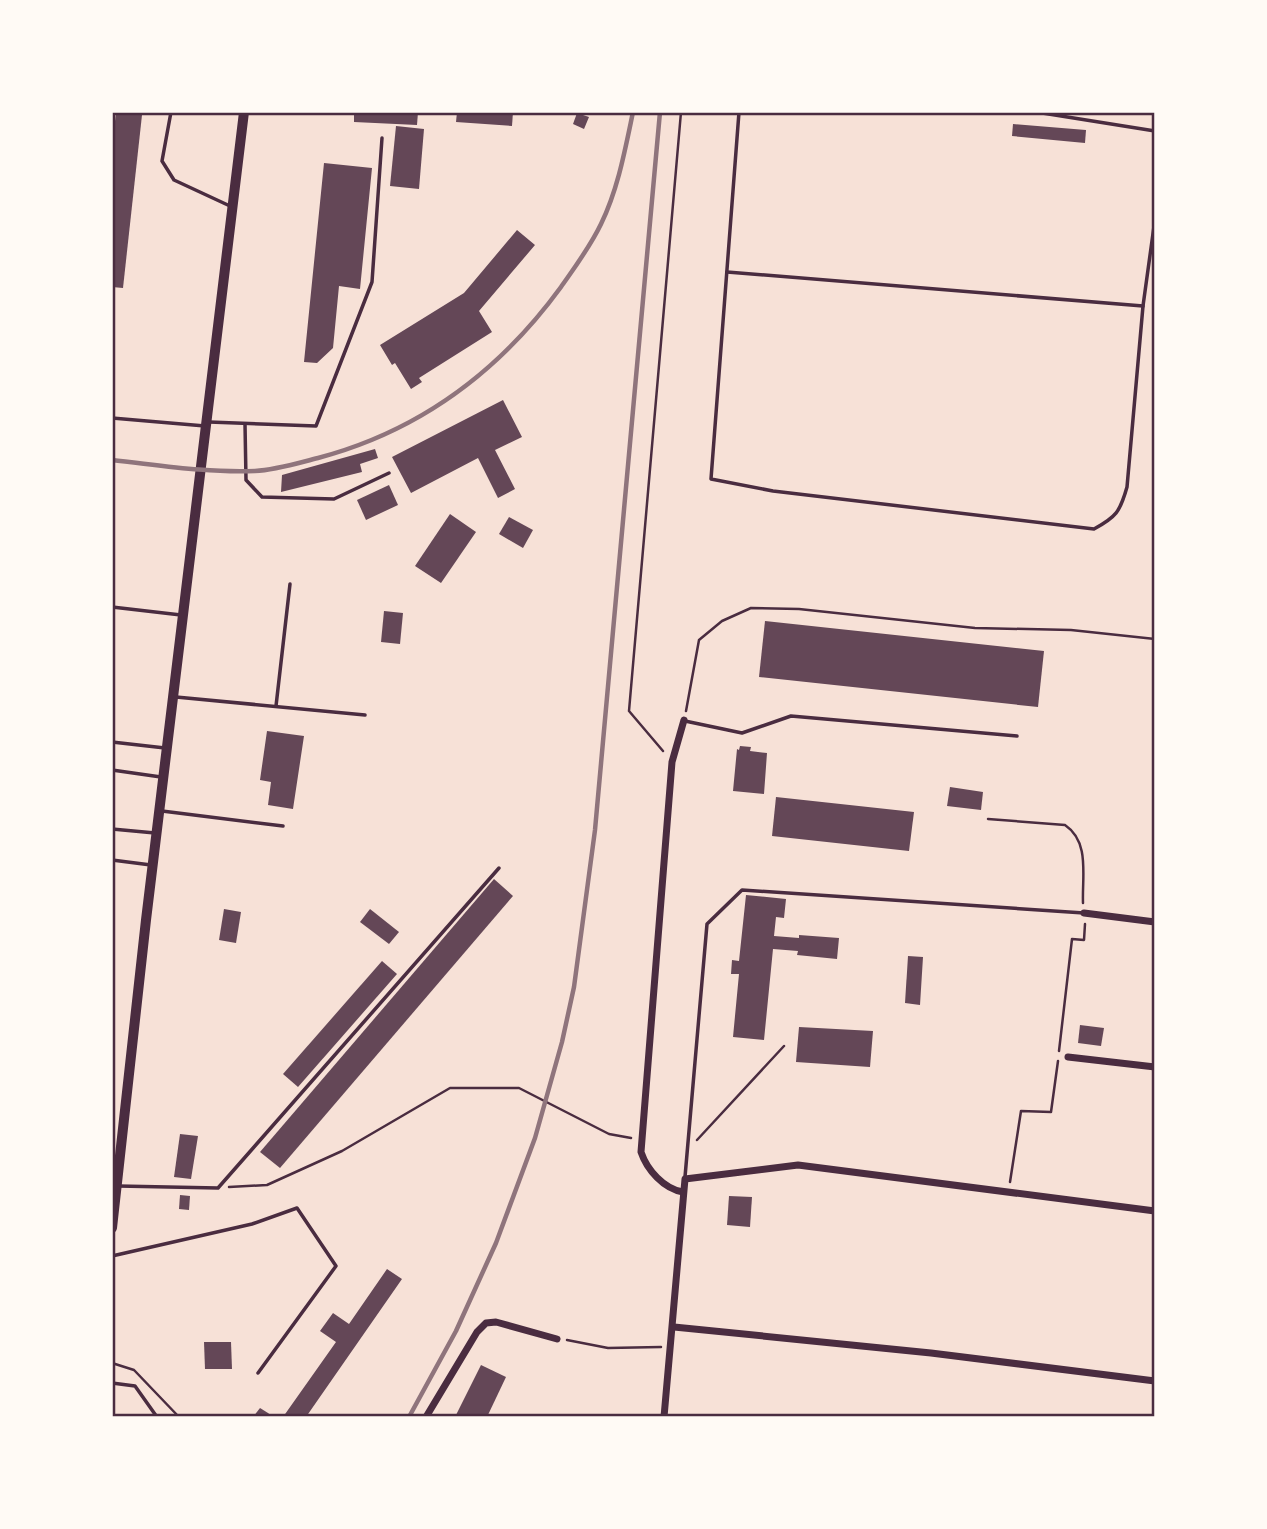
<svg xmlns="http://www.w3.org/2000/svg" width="1267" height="1529" font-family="Helvetica,sans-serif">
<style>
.building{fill:#644757}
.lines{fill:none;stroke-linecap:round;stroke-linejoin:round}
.path{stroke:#4a2c40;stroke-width:2.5}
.service{stroke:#4a2c40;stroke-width:3.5}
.minor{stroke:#4a2c40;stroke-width:7}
.primary{stroke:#4a2c40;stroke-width:10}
.rail{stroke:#8f747c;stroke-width:4.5}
.neatline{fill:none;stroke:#4a2c40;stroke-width:2.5}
</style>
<rect width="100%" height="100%" fill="#f7e1d7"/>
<g class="building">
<path d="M116,112L142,115L123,288L112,287V148Z"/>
<path d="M354,112H418L417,125L354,122Z"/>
<path d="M457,112H513L512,126L456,122Z"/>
<path d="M577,113L589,117L584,129L573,124Z"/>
<path d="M1013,124L1086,130L1085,143L1012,136Z"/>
<path d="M396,126L424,129L419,189L390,186Z"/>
<path d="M324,163L372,168L360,289L339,286L333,348L317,363L304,362Z"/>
<path d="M517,230L535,245L479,311L492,332L419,378L422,382L411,389L395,363L392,365L380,345L464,293Z"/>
<path d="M503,400L522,437L495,450L515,489L498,498L478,458L411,493L392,457Z"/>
<path d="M375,449L378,458L360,464L362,472L281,492L282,475Z"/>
<path d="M389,485L398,505L366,520L357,500Z"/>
<path d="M450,514L476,532L441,583L415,566Z"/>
<path d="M509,517L533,530L523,548L499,534Z"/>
<path d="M384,611L403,613L400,644L381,642Z"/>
<path d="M765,621L1044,651L1038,707L759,677Z"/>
<path d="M267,731L304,736L293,809L268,805L271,782L260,780Z"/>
<path d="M740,746L751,747L750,751L767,753L764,794L733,791L737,749L739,750Z"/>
<path d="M950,787L983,792L981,810L947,806Z"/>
<path d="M776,797L914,812L909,851L772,836Z"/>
<path d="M494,879L513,896L280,1168L260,1152Z"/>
<path d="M746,895L786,899L784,918L776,917L774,936L799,938V935L839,938L837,959L797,955L798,951L773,949L764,1040L733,1037L739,974H731L732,960L739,961Z"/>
<path d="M224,909L241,912L236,943L219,940Z"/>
<path d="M370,909L399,932L389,944L360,922Z"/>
<path d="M908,956L923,957L920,1005L905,1003Z"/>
<path d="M382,961L397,974L298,1087L283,1074Z"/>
<path d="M1080,1025L1104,1028L1101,1046L1078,1043Z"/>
<path d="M799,1027L873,1031L870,1067L796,1062Z"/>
<path d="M180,1134L198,1136L191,1179L174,1177Z"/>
<path d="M180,1195L190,1196L189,1210L179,1209Z"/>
<path d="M729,1196L752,1197L750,1227L727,1225Z"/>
<path d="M387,1269L402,1279L306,1417H283L336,1342L320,1331L333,1313L349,1324Z"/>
<path d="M204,1342H231L232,1369H205Z"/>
<path d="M481,1365L506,1377L487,1417H455Z"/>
<path d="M260,1408L268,1413L273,1417H253Z"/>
</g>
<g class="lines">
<g class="path">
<path d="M686,711L699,640L722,621L751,608L799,609L975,628L1071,630L1155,639"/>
<path d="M663,751L629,711L681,112"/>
<path d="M988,819L1065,825C1090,842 1082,875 1083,903"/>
<path d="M1059,1051L1072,939L1084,940L1085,924"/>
<path d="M697,1140L784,1046"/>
<path d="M1010,1182L1021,1111L1051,1112L1058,1061"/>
<path d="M229,1187L267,1185L342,1151L450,1088H519L609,1134L631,1138"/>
<path d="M567,1340L608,1348L661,1347"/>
<path d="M112,1363L134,1370L179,1417"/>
</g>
<g class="service">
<path d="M171,112L162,161L174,180L230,206"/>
<path d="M739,112L711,479L773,491L1094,529C1116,517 1120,512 1127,487L1143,306L1155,219"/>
<path d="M1036,112L1155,131"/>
<path d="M727,272L1143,306"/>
<path d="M112,418L205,426"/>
<path d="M209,422L316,426L372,282L382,138"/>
<path d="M245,424L246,480L262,497L334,499L389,473"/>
<path d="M112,607L181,615"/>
<path d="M176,697L365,715"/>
<path d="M276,706L290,584"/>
<path d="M685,721L742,733L791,716L1017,736"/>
<path d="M112,742L165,748"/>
<path d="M112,770L161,777"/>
<path d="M162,811L283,826"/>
<path d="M112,829L155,833"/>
<path d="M112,860L151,865"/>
<path d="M685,1177L707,924L742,890L1084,913"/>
<path d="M118,1186L218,1188L499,868"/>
<path d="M112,1256L252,1224L297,1208L336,1266L258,1373"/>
<path d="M112,1383L135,1386L157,1417"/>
</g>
<g class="minor">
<path d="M1084,913L1155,922"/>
<path d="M1068,1057L1155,1067"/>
<path d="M683,1192C664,1189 647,1170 641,1152L672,762L684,720"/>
<path d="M674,1327L931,1353L1155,1381"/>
<path d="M426,1417L477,1332L486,1323L496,1322L557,1339"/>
<path d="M664,1417L685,1179L798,1165L1155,1211"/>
</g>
<path class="primary" d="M112,1228L146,920L244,112"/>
<g class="rail">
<path d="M112,460C159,465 207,473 255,471C276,470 298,463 318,458C420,431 499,372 561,287C575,267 590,247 601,224C618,189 625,150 633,112"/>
<path d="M409,1417L456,1331L496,1243L535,1138L562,1042L574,987L595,830L660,112"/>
</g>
</g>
<rect width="1267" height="1529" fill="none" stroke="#fffaf5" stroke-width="228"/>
<rect x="114" y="114" width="1039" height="1301" class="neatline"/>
</svg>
